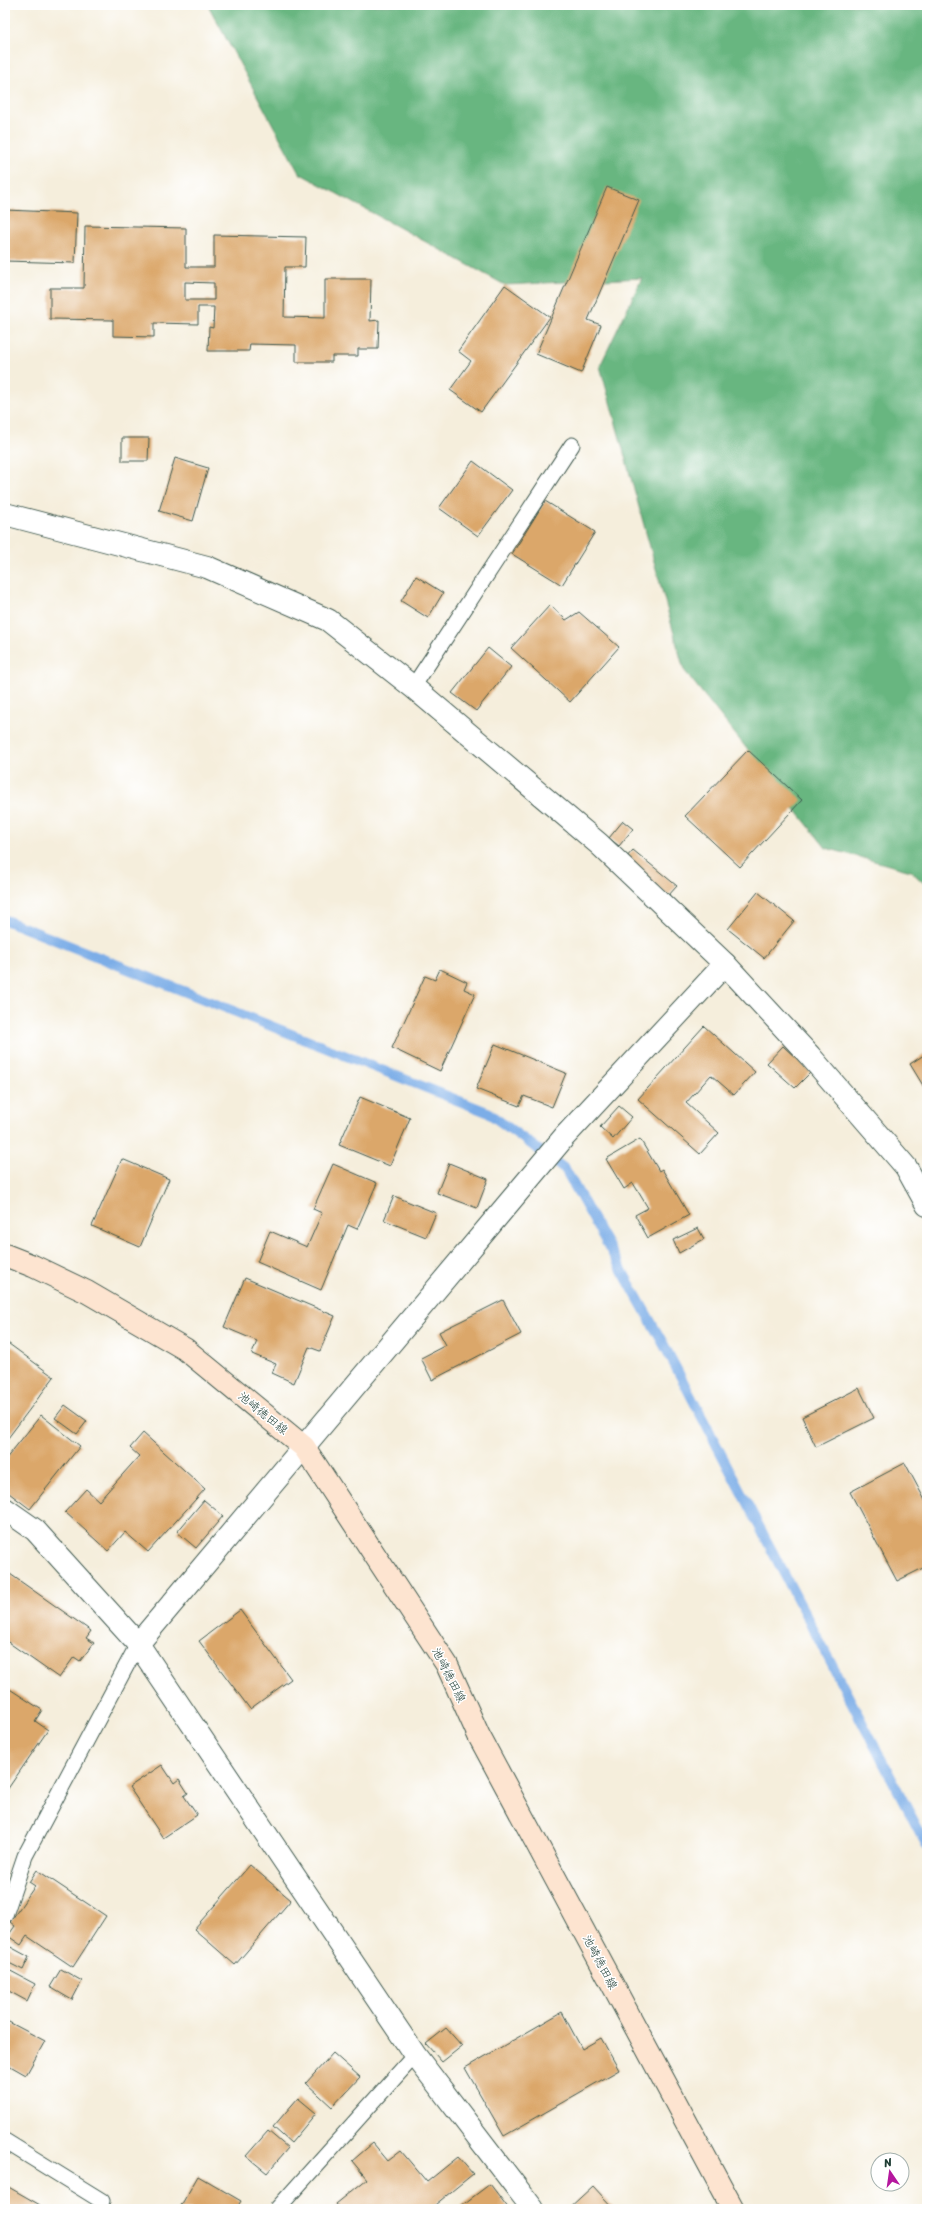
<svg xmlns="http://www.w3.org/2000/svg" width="932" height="2214" font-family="Sriracha,'Klee One',sans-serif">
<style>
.forest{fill:#68b680;stroke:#447a5a}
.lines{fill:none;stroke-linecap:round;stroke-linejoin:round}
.stream{stroke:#7bade7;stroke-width:10}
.building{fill:#dba76b;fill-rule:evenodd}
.lane-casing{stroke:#3f584d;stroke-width:17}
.street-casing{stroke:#3f584d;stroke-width:24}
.secondary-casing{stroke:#3f584d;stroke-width:24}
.lane{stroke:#fff;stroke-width:15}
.street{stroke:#fff;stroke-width:22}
.secondary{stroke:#fde4d0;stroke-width:22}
.labels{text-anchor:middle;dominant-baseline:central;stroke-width:3;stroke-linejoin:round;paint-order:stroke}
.street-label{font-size:12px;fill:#1f3d34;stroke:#fff}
</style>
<rect width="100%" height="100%" fill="#fff"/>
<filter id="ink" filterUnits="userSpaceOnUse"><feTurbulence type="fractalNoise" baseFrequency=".025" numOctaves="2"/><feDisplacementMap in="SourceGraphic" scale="8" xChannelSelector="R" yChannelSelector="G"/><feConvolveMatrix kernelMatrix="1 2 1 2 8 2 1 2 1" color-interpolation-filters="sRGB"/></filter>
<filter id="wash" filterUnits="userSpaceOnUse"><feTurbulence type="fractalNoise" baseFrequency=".012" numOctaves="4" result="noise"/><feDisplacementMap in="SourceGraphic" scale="16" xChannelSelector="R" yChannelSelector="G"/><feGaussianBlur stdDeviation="0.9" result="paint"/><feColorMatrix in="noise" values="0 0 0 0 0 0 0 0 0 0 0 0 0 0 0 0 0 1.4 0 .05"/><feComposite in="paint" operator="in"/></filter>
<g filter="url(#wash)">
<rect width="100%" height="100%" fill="#f5eedc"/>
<path class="forest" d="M208,5H927V886L911,871L826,848L684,670L600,366L642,278L505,285L299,173Z"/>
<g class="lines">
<path class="stream" d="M5,920L487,1112L565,1169L664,1345L927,1846"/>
</g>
<g id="blocks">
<g class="building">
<path d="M607,187L639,200L588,320L601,325L581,373L536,354Z"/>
<path d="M5,210L77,213L75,263L5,261Z"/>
<path d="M85,226L186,228V267H214V235L306,237L305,267H285L284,317L325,318V279H371L370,321L379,320L378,349H358V356H332V362H296V345L250,344L249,351H208L209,327L213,328L214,307H198V324L154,323V337L113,336V320L50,319V288H84ZM185,282L214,283V300H185Z"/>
<path d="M505,285L550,317L481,412L450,390L471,361L458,351Z"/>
<path d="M122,438H149L148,461H122Z"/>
<path d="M175,458L208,468L193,521L159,511Z"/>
<path d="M473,461L512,490L478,536L439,508Z"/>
<path d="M545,501L595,532L562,585L512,554Z"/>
<path d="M416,576L443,593L428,618L401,601Z"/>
<path d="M550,605L566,620L579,612L619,647L570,702L511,648Z"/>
<path d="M488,648L511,667L476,711L452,693Z"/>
<path d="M748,750L802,800L740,867L685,816Z"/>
<path d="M623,821L633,829L619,846L609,838Z"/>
<path d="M633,850L677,886L668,896L625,859Z"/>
<path d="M758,892L794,921L764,958L728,929Z"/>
<path d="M440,969L467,982L464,989L475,994L440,1071L392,1048L425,976L435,980Z"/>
<path d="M704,1026L755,1072L734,1095L711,1075L686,1103L719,1133L700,1154L638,1099Z"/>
<path d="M495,1044L566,1073L552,1107L524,1096L519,1106L476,1089Z"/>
<path d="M783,1046L811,1072L795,1088L767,1063Z"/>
<path d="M927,1053V1092L910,1064Z"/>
<path d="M360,1097L410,1118L390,1166L339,1145Z"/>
<path d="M619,1106L632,1117L613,1139L600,1127Z"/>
<path d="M640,1139L659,1171L662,1169L689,1215L648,1238L635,1215L648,1208L633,1183L624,1189L606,1159Z"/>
<path d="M122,1159L169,1179L140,1247L92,1226Z"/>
<path d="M449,1163L488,1179L477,1208L437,1193Z"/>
<path d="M333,1164L377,1183L357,1229L348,1225L321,1290L257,1262L270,1231L307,1247L322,1213L313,1209Z"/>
<path d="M394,1196L436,1213L426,1237L384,1220Z"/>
<path d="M698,1228L704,1239L679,1253L673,1240Z"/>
<path d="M245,1278L335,1316L320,1351L309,1347L294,1383L272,1373L276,1364L252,1354L257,1341L224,1327Z"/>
<path d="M503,1300L521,1334L432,1380L421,1358L446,1345L439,1332Z"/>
<path d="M5,1341L54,1377L5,1442Z"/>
<path d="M859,1388L874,1418L816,1447L802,1417Z"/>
<path d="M65,1405L87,1421L77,1434L55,1418Z"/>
<path d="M41,1415L80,1446L30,1509L5,1490V1460Z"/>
<path d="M143,1433L205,1489L148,1552L125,1532L108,1551L65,1512L86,1489L99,1501L139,1456L130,1448Z"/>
<path d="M905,1463L927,1504V1566L897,1581L850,1492Z"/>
<path d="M204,1500L223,1516L196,1548L177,1532Z"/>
<path d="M10,1574L91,1631L86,1638L94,1643L80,1661L74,1657L59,1678L5,1640V1581Z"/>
<path d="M240,1610L291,1679L250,1709L199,1641Z"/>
<path d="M5,1686L42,1710L35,1721L48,1730L5,1793Z"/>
<path d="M162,1765L174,1783L179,1779L188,1793L184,1796L197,1815L163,1838L129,1787Z"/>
<path d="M250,1865L291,1900L235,1965L194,1929Z"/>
<path d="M37,1870L106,1916L73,1967L27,1936L21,1945L8,1936L15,1926L10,1922L35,1886L29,1882Z"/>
<path d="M5,1944L29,1957L23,1970L5,1961Z"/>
<path d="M5,1968L35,1984L27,2001L5,1989Z"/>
<path d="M61,1969L82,1981L72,2000L50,1987Z"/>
<path d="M562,2012L582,2049L601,2038L619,2070L504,2136L465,2068Z"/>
<path d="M5,2020L45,2041L26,2075L5,2063Z"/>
<path d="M446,2028L462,2046L442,2062L426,2044Z"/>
<path d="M333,2053L360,2077L332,2107L306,2083Z"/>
<path d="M298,2098L316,2113L291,2143L273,2127Z"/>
<path d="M268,2131L288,2148L267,2173L246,2156Z"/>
<path d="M373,2143L388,2161L401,2151L427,2182L458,2157L473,2174L430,2209H416L415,2207L413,2209H340L336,2204L367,2179L352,2161Z"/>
<path d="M198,2176L241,2201L236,2209H179Z"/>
<path d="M490,2184L509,2209H457Z"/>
<path d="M5,2185L40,2205L37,2209H5Z"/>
<path d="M593,2186L614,2209H568Z"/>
</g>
</g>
</g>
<g filter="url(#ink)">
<use href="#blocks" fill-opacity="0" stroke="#3f584d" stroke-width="1"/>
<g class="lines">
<g class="lane-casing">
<g id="lane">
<path d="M413,687L572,445"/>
<path d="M5,1915L25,1856L138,1644"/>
<path d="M5,2141L102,2201"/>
<path d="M277,2209L415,2055"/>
</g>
</g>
<g class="street-casing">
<g id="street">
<path d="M5,514L207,567L328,620L413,687L599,844L725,964L810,1056L906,1167L927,1205"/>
<path d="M5,1509L35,1530L138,1644L415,2055L533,2209"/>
<path d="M138,1644L565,1136L725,964"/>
</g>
</g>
<g class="secondary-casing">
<path id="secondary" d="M5,1255L33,1266L87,1292L185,1349L304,1447L447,1665L479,1736L733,2209"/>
</g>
<use href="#lane" class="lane"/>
<use href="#street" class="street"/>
<use href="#secondary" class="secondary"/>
</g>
</g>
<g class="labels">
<g class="street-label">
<text transform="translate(263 1413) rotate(39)">池崎徳田線</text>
<text transform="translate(449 1675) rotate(63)">池崎徳田線</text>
<text transform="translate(600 1962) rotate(62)">池崎徳田線</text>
</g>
</g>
<rect width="932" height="2214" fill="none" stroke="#fff" stroke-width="20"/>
<g transform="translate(890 2172) rotate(347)"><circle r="19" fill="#ffffff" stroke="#a5b1ae"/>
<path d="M0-3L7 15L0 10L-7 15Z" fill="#b5179e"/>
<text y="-6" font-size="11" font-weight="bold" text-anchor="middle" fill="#1f3d34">N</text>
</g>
</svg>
